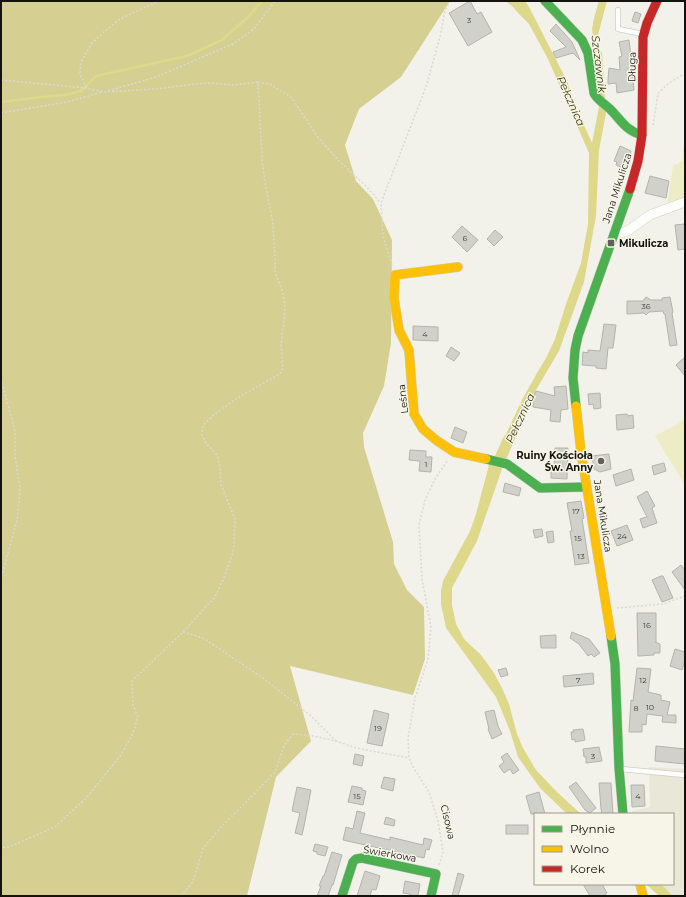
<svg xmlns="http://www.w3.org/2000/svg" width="686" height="897" font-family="Montserrat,sans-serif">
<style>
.built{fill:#e8e7d8}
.green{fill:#eeecc5}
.forest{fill:#d5d091}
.water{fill:#ded88b}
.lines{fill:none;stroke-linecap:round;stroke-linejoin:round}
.stream{stroke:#ded88b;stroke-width:2.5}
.building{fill:#d1d1cb;stroke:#b4b4ae}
.lane-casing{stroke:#cfcfc8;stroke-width:6}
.street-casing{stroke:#cfcfc8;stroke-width:10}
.fast-casing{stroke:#cfcfc8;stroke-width:10}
.slow-casing{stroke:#cfcfc8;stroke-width:10}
.jam-casing{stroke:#cfcfc8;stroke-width:10}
.path{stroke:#d9d9d7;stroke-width:1.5;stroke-dasharray:2 2;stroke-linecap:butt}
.lane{stroke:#fdfdfc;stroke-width:4.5}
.street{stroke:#fdfdfc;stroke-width:9}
.fast{stroke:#4caf50;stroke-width:9}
.slow{stroke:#ffc107;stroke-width:9}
.jam{stroke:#c62828;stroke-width:9}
.poi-dot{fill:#61605b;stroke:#f6f5e7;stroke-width:1.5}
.labels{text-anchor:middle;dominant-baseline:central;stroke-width:3;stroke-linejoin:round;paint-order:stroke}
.number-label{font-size:8px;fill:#42423d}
.street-label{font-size:10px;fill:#13120e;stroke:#f6f5e7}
.poi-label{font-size:10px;font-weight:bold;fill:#13120e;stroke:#f6f5e7;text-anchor:start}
.water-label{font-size:11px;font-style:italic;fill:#383404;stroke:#f6f5e7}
</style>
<rect width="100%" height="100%" fill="#f2f2ea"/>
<path class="built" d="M649,767L685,769V896H673L661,884H673V814H632V811L650,807Z"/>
<g class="green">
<path d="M685,132V199L667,205L673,166L682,161Z"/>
<path d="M685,420V485L655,436Z"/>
</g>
<path class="forest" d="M1,1H450L401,77L359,109L345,145L356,181L373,199L392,240L391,343L384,386L363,433L364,447L393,542L394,564L407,590L424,607L425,659L413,695L290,666L311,741L276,777L247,896H1Z"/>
<g class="water">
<path d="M505,1H525L529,7L567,81L574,103L592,143L599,107L600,95L599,77L592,29L594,18L599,1H607L597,39L600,50L602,53L606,113L599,150L596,216L584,282L559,351L536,390L502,469L477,541L452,588V605L456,624L464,639L481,655L494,673L502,688L509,704L517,734L523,748L536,770L558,793L581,814H567L540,788L518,757L510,731L496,697L446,628L441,604V590L443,581L470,531L476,514L489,465L495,456L503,438L506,434L523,398L537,373L546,358L555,339L566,304L581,263L588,224L589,153L548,59L529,24L520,15L512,6Z"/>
<path d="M646,884H661L673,896H659Z"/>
</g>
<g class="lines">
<path class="stream" d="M1,102L32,98L65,95L81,91L96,76L187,56L222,40L248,17L262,1"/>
</g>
<g class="building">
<path d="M470,1L477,14L481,12L492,32L468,46L449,13Z"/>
<path d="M635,12L641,14L638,23L632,21Z"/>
<path d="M556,24L572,42L580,60L573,53L556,58L553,52L566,47L550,31Z"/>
<path d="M629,40L630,48L634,90L617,93L616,83L608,84V79L609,68L620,70L619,57L622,56L619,42Z"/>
<path d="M620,146L631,151L628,166L624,164L623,168L616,165L617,162L614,161Z"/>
<path d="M650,176L669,181L666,198L645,193Z"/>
<path d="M685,224V249L678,250L675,225Z"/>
<path d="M462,226L478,240L467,252L452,237Z"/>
<path d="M495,230L503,237L494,246L487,239Z"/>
<path d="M646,297L651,300H662V298L670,297L673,312L672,313L677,345L670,346L665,314H664L663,311L649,312L646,315L644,313L627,314V301H643Z"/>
<path d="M604,324L616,325L613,348H608L606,369L596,368V366L582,365L583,352L588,353V350L600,351Z"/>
<path d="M413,326L438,327V341L413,340Z"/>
<path d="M451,347L460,353L454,361L446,356Z"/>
<path d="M685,357V376L676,365Z"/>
<path d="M566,386L568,409L561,410L560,422L550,421L551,410L533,407L534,396L536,391L555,396L554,387Z"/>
<path d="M600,393L601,408L594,409L593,404L589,405L588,394Z"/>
<path d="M627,414L628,416L633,415L634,428L617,430L616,415Z"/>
<path d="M455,427L467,432L463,443L451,438Z"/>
<path d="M555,448H568L567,479L551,478V467H554Z"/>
<path d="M410,450L426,451V457H432L431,472L419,471L420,461L409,460Z"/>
<path d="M609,454L611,469L600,472L594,469L592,456Z"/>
<path d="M664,463L666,471L654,475L652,466Z"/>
<path d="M631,469L634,480L616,486L613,475Z"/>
<path d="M505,483L521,488L519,496L503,492Z"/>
<path d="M647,491L655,506L652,508L657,523L643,528L640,519L647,517L637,497Z"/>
<path d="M581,501L584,518L582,519L589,563L575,565L570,531H572L567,503Z"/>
<path d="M627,525L633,540L617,546L611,531Z"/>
<path d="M542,529L543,536L535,538L533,530Z"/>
<path d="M553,531L554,542L548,543L546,532Z"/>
<path d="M681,565L685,570V590L672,572Z"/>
<path d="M661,576H663L673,598L662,602L652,580Z"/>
<path d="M637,613H656V642H655L660,644V653H654V655L638,656Z"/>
<path d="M572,632L589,639L600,653L594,657L591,654L588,656L579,644L570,638Z"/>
<path d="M556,635V648H541L540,636Z"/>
<path d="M675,649L685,652V660L682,670L670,666Z"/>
<path d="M506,668L508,675L501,677L498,670Z"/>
<path d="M637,668L651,669L648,692L661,695V700L670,702L667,715H676V723L662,722L663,716L647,714L646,725L642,724V732H629L631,700L633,701Z"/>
<path d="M593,673L594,684L564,687L563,676Z"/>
<path d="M374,710L389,714L382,746L367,743Z"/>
<path d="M494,710L498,726L502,734L492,739L488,729H489L485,712Z"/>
<path d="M583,729L585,740L575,742V739L572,740L571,732H574L573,730Z"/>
<path d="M656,746L685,749V764L655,761Z"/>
<path d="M599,747L602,761L586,763V757H584L583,749Z"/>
<path d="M507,753L519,770L513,774L510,769L504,773L499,766L504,762L501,757Z"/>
<path d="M355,754L364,756L362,766L353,764Z"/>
<path d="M384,777L395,779L393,791L381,788Z"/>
<path d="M576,782L596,808L590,813L585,810L569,787Z"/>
<path d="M599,783H611L613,814H602L601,809Z"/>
<path d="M631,785H644L645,806L632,807Z"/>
<path d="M352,786L362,788V790L366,791L363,805L348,802Z"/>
<path d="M297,787L311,790L304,826L302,835L295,833L300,813L292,811Z"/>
<path d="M539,792L545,814H531L526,796Z"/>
<path d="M357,811L365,813L360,833L390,840V837L423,845L424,838L432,840L429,850L426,849L424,858L343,840L346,827L353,829Z"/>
<path d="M386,817L395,820L394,826L384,824Z"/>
<rect x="506" y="825" width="22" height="9"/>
<path d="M315,844L328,847L325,856L317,854V852L313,851Z"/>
<path d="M332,852L342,855L333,885H332L328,896H317L321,886H319L323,876H324Z"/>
<path d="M365,871L380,876L376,890L372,889L370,896H357Z"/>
<path d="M458,873L464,875L458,896H452Z"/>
<path d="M405,881L420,884L418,896L410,895V894L403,893Z"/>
<path d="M583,884H602L607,893L603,896H590Z"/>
</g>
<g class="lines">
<g class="lane-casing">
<g id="lane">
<path d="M618,10V29L643,34"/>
<path d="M621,769L685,775"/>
</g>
</g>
<g class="street-casing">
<path id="street" d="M615,231L622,233L629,230L650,215L685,202"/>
</g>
<g class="fast-casing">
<g id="fast">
<path d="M545,1L582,40L588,53L594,93L595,95C599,101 605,104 610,109C621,120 626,131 642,135"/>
<path d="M576,406L573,378L575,350L578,336L630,189"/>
<path d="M486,459L507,464L540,488L586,487"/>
<path d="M611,636L615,664L619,768L623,814"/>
<path d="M342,896L353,862L356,859L362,858L436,874L431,896"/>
</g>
</g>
<g class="slow-casing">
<g id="slow">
<path d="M458,267L395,275L394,298L399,330L409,350L414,414L423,429L436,440L454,452L486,459"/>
<path d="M576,406L581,452L611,636"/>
<path d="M640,884L643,896"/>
</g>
</g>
<g class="jam-casing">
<path id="jam" d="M630,189L638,161L642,135L643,37L647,23L657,1"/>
</g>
<g class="path">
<path d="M1,80L86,88L104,92L155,89L196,84L211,83L233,85L258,82L262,159L265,182L273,224L275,257V272L282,290L285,305L284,322L281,344L283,368L280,374L237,398L215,414L203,425L202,435L206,443L217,455L220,467L221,485L235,519L234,545L232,555L224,578L215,597L183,632L132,681L133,705L138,717L133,733L121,755L87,797L55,827L9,847L1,848"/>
<path d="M258,82L270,84L292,98L317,136L338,160L366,186L380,202"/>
<path d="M86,88L80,73L81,62L91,44L105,31L120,19L159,1"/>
<path d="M108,91L156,77L233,44L254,29L275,1"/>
<path d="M1,113L67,102L103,92"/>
<path d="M653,125L658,94C663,87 677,77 685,74"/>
<path d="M392,265L383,236L381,203L426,87L440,37L445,11L450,1"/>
<path d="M1,379L15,431V456L20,488L17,520L1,579"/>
<path d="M617,608L663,604L685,596"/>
<path d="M183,632L203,638L260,676L310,715L336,741"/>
<path d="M439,865L443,852L438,821L429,792L413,767L409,758L408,738L415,698L428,659L431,627L422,579L419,525L425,500L435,479L448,460"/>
<path d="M181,896L193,882L203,848L224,824L253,795L275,772L284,746L293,734L314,736L336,741L356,748L409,758"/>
</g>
<use href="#lane" class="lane"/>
<use href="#street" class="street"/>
<use href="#fast" class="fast"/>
<use href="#slow" class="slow"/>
<use href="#jam" class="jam"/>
</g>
<g class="poi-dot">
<rect x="607" y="239" width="8" height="8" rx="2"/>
<circle cx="601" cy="461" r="4"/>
</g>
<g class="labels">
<g class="number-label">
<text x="469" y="20">3</text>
<text x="465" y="238">6</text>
<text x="646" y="306">36</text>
<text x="425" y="334">4</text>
<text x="426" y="464">1</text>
<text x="576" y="511">17</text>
<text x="622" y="536">24</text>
<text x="578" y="538">15</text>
<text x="581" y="556">13</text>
<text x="647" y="625">16</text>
<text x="578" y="680">7</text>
<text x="643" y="680">12</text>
<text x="650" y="707">10</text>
<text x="636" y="708">8</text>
<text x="378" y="728">19</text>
<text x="593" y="756">3</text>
<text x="357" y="796">15</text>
<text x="638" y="796">4</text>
</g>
<g class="street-label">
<text transform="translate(632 67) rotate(-89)">Długa</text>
<text transform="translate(617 188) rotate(-72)">Jana Mikulicza</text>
<text transform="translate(403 399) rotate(-97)">Leśna</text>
<text transform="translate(603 516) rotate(81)">Jana Mikulicza</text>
<text transform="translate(448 822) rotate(77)">Cisowa</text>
<text transform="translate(390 854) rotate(10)">Świerkowa</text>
</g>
<g class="poi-label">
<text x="619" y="243">Mikulicza</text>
<text x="593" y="455" text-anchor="end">Ruiny Kościoła<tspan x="593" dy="12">Św. Anny</tspan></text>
</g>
<g class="water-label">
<text transform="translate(599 64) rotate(83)">Szczawnik</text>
<text transform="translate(571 101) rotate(66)">Pełcznica</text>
<text transform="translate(520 418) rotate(-65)">Pełcznica</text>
</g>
</g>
<rect width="686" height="897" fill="none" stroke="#13120e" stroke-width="4"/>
<rect x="534" y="813" width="140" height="72" fill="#f6f5e7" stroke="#9b9a90"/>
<rect x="542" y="826" width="20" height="6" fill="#4caf50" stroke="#9b9a90"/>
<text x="570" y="833" font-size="12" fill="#13120e">Płynnie</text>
<rect x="542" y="846" width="20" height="6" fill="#ffc107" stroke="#9b9a90"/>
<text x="570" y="853" font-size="12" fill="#13120e">Wolno</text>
<rect x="542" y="866" width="20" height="6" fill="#c62828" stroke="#9b9a90"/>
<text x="570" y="873" font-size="12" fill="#13120e">Korek</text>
</svg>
